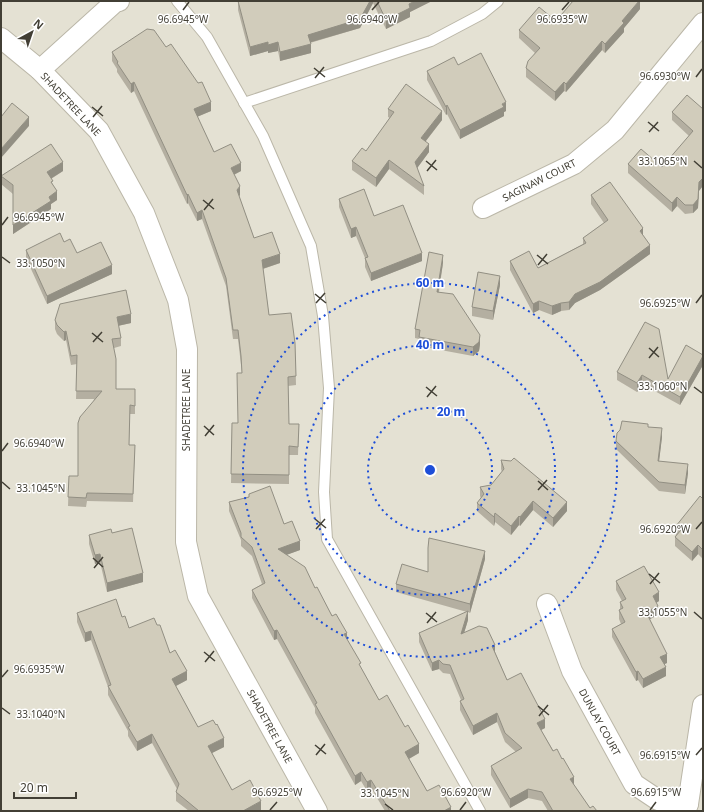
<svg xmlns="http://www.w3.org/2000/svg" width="704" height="812" font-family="'Noto Sans',sans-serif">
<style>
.residential{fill:#e4e1d3}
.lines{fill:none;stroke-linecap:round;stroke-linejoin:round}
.lane-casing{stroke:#bbb7a8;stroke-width:12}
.street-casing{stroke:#bbb7a8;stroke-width:22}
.lane{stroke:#fff;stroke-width:10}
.street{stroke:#fff;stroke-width:20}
.wall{fill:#b4afa1}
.shaded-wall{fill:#928f83}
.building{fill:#d1ccbb;stroke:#928f83}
.ticks{fill:none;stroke:#423f35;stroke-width:1.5}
.ring{fill:none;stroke:#1d4ed8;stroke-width:2;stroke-dasharray:2 4}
.labels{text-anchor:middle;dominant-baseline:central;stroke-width:3;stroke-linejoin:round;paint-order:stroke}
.street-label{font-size:10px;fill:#423f35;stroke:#fff}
.ticks-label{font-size:10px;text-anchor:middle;fill:#423f35;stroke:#fff;stroke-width:3;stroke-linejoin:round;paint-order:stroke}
.centre{fill:#1d4ed8;stroke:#fff;stroke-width:2}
.ring-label{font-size:12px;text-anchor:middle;font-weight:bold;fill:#1d4ed8;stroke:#fff;stroke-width:3;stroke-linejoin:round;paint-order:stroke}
</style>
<rect width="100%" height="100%" fill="#f0efe5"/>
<rect class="residential" x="1" y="1" width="702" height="810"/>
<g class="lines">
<g class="lane-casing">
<g id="lane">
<path d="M177,1L207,37L263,136L311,246L323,316L329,388L324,492L327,539L480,811"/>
<path d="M244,103L431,41L482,14L498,1"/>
</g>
</g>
<g class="street-casing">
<g id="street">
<path d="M1,38L40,70L99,131L144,213L178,300L187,349L186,542L198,596L317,811"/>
<path d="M40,70L115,2L119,1"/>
<path d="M483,208L574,164L615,130L703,23"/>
<path d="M547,604L572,671L634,784L658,800L688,804"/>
<path d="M685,811L688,804L703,705"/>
</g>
</g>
<use href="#lane" class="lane"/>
<use href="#street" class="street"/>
</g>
<g class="wall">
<path d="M238,1H432L410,12V17L386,29L373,3L360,28L310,43L311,53L280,61L278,51L268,53V51L250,56L238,10Z"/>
<path d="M640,1V9L624,28V32L605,53L602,50L566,92L564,91L555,101L526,77V68L535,53L519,38V30Z"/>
<path d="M112,52L211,111L197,117L214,152L241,171L234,175L240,195L239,196L254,238L280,263L263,269L269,315L295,343L296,385L288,386L289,424H299L298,455H289V484L231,483L232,423H238L242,373L241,365L238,339H233L226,286L202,219L197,221L188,203L187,204L134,91L131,93L117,72V69L112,61Z"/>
<path d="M458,65L506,111L504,112V116L460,139L447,114L446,115L427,80V71Z"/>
<path d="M388,109L442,120L426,141L429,152L417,168L424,186V195L389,169L376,187L352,170V161L366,151L390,118L388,117Z"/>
<path d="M703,109L698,208L693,213L685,214L677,206L672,212L628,173V164L662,167L689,136L672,120V112Z"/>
<path d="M63,171L51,179L57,200L51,204V209L13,234V194L1,184V176Z"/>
<path d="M591,195L643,236L650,254L600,290L575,303L569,310L561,311L552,315L539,310L533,313L510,270V261L538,268L583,244V238L604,223L591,204Z"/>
<path d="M339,199L374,216L422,261L371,281L365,267V258L356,236L351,238L339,207Z"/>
<path d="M64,242L77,253L112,274L47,304L26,258V250Z"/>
<path d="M443,263L439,292L480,344L479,351L473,356L419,346V339L415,338V329Z"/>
<path d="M500,285L493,320L472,316V307Z"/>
<path d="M55,320L131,323L118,326L121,338V346L114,348L116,389H135V414H130L129,445H135L133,502L87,501L86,507L68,506L69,476H78L94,399H76L77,364L71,365L66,340L64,341L57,334L55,329Z"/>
<path d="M703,355V365L680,405L642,384L637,392L617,380V372L668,379Z"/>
<path d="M648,427L662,437L659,461L688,473L685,494L659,491L616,449V441Z"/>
<path d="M501,460L567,511L553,527L533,510L520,526L519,525L511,535L495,522L494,526L477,511V503L481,498L480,496V487L491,485L502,472L501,469Z"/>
<path d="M249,494L284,524L300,550L286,555L315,588L347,639L361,668L379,700L419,753L409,759L427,791L451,811H385L371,788L367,791L361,781L355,785L315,713V708L277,639L274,640L252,598V590L262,584L252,556L241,546V540L229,511V502L249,497Z"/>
<path d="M703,499V559L698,554L692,561L675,546V537L676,535V526Z"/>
<path d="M112,533L143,582L107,592L100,562L95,564L89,544V535Z"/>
<path d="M485,559L470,613L468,612V620L464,633L495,652L507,680L545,728L541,730L574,785L590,808L597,811H548L542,801L528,798L510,808L491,775V766L516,752L505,742L497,722L473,735L460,710V701L461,700L450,674L443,673L439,669L432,671L419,642V633L467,612L396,592V584L428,572Z"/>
<path d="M616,581L659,601L656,603L658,615L650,619L667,663L664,664L666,676L643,688L638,680L636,681L612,637V629L621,624L619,619V610H620V602L622,601L616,590Z"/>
<path d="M77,613L122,617L129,628L157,625L170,653L187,680L176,686L198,727L224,747L212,753L232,790L261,810L259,811H189L176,801V792L177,789L152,743L137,751L128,736V731L108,695V687L91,640L85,642L77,622Z"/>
</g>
<g class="shaded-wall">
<path d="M370,1H373V3L360,28L308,43V35Z"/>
<path d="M415,1H432L410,12V17L386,29V20L409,4Z"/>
<path d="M639,1H640V9L624,28V32L605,53V44L622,21Z"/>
<path d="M602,41V50L566,92V84Z"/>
<path d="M268,42V51L250,56V47Z"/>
<path d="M278,42V51L268,53V45Z"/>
<path d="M311,44V53L280,61V52Z"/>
<path d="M134,82V91L131,93V84Z"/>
<path d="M564,82V91L555,101V92Z"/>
<path d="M211,102V111L194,118V109Z"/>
<path d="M506,102V111L504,112V116L460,139V130Z"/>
<path d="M447,105V114L446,115V107Z"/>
<path d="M442,111V120L421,147V138Z"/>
<path d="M29,117V126L1,158V149Z"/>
<path d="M429,144V152L415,171V162Z"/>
<path d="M389,160V169L376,187V178Z"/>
<path d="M63,162V171L47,181V172Z"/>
<path d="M241,163V171L231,176V168Z"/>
<path d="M703,178V186L699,191L698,208L693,213V205L699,182Z"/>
<path d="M240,186V195L237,199V190Z"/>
<path d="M57,191V200L51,204V209L13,234V225L49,197Z"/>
<path d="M188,194V203L187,204V195Z"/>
<path d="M677,197V206L672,212V203Z"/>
<path d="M202,210V219L197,221V213Z"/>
<path d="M356,227V236L351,238V229Z"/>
<path d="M643,228V237L640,231Z"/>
<path d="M650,245V254L600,290L575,303L569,310V302L575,294Z"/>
<path d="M422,253V261L371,281V273Z"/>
<path d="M280,254V263L262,269V260Z"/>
<path d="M443,255V263L437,300V292Z"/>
<path d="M112,265V274L47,304V296Z"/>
<path d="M500,276V285L493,320V311Z"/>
<path d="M539,301V310L533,313V304Z"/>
<path d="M561,303V311L552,315V306Z"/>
<path d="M131,314V323L117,326V317Z"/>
<path d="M66,331V340L64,341V332Z"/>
<path d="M480,335V344L479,351L473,356V347Z"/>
<path d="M703,356V365L680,405V397Z"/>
<path d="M642,375V384L637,392V383Z"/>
<path d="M662,428V437L658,470V461Z"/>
<path d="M688,464V473L685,494V485Z"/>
<path d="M533,501V510L520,526V517Z"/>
<path d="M567,502V511L553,527V518Z"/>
<path d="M495,513V522L494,526V517Z"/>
<path d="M519,516V525L511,535V526Z"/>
<path d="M300,541V550L278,558V549Z"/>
<path d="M698,545V554L692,561V552Z"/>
<path d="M485,551V559L470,613V604Z"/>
<path d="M100,554V562L95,564V555Z"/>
<path d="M143,573V582L107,592V583Z"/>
<path d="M659,592V601L653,605V596Z"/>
<path d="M658,606V615L646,621V612Z"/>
<path d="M468,611V620L461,643V634Z"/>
<path d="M277,630V639L274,640V631Z"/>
<path d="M91,631V640L85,642V633Z"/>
<path d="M347,633V641L344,634Z"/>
<path d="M495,645V654L492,646Z"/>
<path d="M667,654V663L660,666V657Z"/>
<path d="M439,660V669L432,671V663Z"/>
<path d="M666,667V676L643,688V679Z"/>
<path d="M187,671V680L172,688V679Z"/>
<path d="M638,671V680L636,681V672Z"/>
<path d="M497,713V722L473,735V726Z"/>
<path d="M545,719V728L537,732V723Z"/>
<path d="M152,734V743L137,751V742Z"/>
<path d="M224,738V747L208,755V746Z"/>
<path d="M419,744V753L405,761V752Z"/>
<path d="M361,772V781L355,785V776Z"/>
<path d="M574,777V786L570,779Z"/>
<path d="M371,780V788L367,791V782Z"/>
<path d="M528,789V798L510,808V799Z"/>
<path d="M261,801V810L259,811H243Z"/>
<path d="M451,807V811H444Z"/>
</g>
<g class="building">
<path d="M238,1H370L360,19L308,35L311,44L280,52L278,42L268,45V42L250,47Z"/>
<path d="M377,1H415L409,4L410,8L386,20Z"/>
<path d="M573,1H639L622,21L624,23L605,44L602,41L566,84L564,82L555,92L526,68L528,61L540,48L519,30L539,7L556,21Z"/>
<path d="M147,29L154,30L166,47L171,44L198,83L202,82L211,102L194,109L214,152L231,144L241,163L231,168L240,186L237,190L254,238L272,232L280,254L262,260L269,315L291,313L295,343L296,376L288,377L289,424H299L298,447L289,446V475L231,474L232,423H238L237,373H242L241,356L238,330H233L226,278L202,210L197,213L188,194L187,195L134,82L131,84L117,63L118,62L112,52Z"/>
<path d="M481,53L506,102L502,104L504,107L460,130L447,105L446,107L427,71L454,57L458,65Z"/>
<path d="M406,84L442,111L421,138L429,144L415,162L424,186L389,160L376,178L352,161L362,148L366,151L394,112L388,109Z"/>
<path d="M687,95L703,109V178L699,182L698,199L693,205H685L677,197L672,203L628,164L641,149L662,167L693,131L672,112Z"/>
<path d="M12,103L29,117L1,149V117Z"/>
<path d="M51,144L63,162L47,172L53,181L51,182L57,191L49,197L51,201L13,225V185L1,176Z"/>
<path d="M610,182L643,228L640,231L650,245L600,282L575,294L569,302L561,303L552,306L539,301L533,304L510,261L529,251L538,268L586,243L583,238L608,220L591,195Z"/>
<path d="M364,189L374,216L403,205L422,253L371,273L365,258L368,257L356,227L351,229L339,199Z"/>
<path d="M60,233L64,242L70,239L77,253L101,242L112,265L47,296L26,250Z"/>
<path d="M429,252L443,255L437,292L453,294L480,335L479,342L473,347L419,337L420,330L415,329Z"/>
<path d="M478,272L500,276L493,311L472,307Z"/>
<path d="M126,290L131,314L117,317L121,338L112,339L116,359V389H135V406L130,405L129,445H135L133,494L87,493L86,498L68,497L69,476H78V423L80,417L102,391H76L77,355L71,356L66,331L64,332L57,325L55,320L60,304Z"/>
<path d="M645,322L659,329L668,379L686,345L703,355V356L680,397L642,375L637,383L617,372Z"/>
<path d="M622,421L648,424V427L662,428L658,461L688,464L685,485L659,482L616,441L617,433L620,430Z"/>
<path d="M514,458L567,502L553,518L533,501L520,517L519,516L511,526L495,513L494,517L477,503L484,494L480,487L491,485L504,469L501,460L511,461Z"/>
<path d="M270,486L284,524L292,521L300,541L278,549L305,567L315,588L317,587L332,616L336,614L347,633L344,634L361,663L359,664L379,700L387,695L405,727L408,725L419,744L405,752L427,791L439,785L451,807L444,811H390L371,780L367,782L361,772L355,776L315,704L317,703L277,630L274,631L252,590L265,583L252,547L241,537V533L229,502L249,497V494Z"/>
<path d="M700,496L703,499V550L698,545L692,552L675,537L681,530L676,526Z"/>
<path d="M132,528L143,573L107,583L100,554L95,555L89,535L111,529L112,533Z"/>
<path d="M429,538L485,551L470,604L396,584L402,564L428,572V548Z"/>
<path d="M644,566L659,592L653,596L658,606L646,612L667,654L660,657L666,667L643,679L638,671L636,672L612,629L625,622L619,610L623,608L620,602L626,599L616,581Z"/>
<path d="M116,599L122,617L125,616L129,628L154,618L157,625H160L170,653L175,650L187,671L172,679L198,727L213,720L216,725L217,724L224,738L208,746L232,790L250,780L261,801L243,811H199L176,792L179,784L152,734L137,742L128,727L130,726L108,686L111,685L91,631L85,633L77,613Z"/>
<path d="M468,611L461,634L479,626L487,628L495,645L492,646L507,680L521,673L545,719L537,723L553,751L557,749L562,759L563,758L574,777L570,779L590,808L593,806L597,811H553L542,792L528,789L510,799L491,766L522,748L505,733L497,713L473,726L460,701L464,699L450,665L443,664L439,660L432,663L419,633Z"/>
</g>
<path class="ticks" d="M183,10L189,2M372,10L379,2M562,10L569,2M314,68L325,77M696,77L702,69M315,78L324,67M92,107L103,116M93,117L102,106M648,122L659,131M649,132L658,122M426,161L437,170M694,161L702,168M427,171L436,160M203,200L214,209M204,210L213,199M2,225L8,217M537,255L548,264M2,257L10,263M538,265L547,254M315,294L326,303M316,303L325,293M696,303L702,295M92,333L103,342M93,342L102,332M649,348L659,357M649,358L658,347M426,387L437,396M694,387L702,393M427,397L436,386M204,426L214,435M205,436L214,425M2,451L8,443M538,481L548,490M2,482L10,489M538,490L547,480M315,519L326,528M316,529L325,519M696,529L702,522M93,558L103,567M94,568L103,557M649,574L660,583M650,584L659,573M694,612L702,619M426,613L437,622M427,623L436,612M204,652L215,661M205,662L214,651M2,677L8,670M538,706L549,715M2,708L10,714M539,716L548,705M315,745L326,754M316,755L325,744M696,755L702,748M385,804L393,810M270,810L277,802M460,810L466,802M650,810L656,802"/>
<g class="ring">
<circle cx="430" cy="470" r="62"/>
<circle cx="430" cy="470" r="125"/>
<circle cx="430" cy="470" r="187"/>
</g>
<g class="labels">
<g class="street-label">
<text transform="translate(71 104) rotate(47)">SHADETREE LANE</text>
<text transform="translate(539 180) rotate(-27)">SAGINAW COURT</text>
<text transform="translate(186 410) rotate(-90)">SHADETREE LANE</text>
<text transform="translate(600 722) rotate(61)">DUNLAY COURT</text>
<text transform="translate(270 726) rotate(61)">SHADETREE LANE</text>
</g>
</g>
<g class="ticks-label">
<text x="183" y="23">96.6945°W</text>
<text x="372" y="23">96.6940°W</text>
<text x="562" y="23">96.6935°W</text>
<text x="665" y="80">96.6930°W</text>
<text x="663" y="165">33.1065°N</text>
<text x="39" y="221">96.6945°W</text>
<text x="41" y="267">33.1050°N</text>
<text x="665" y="307">96.6925°W</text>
<text x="663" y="390">33.1060°N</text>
<text x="39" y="447">96.6940°W</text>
<text x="41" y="492">33.1045°N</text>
<text x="665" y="533">96.6920°W</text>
<text x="663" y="616">33.1055°N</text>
<text x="39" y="673">96.6935°W</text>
<text x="41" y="718">33.1040°N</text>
<text x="665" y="759">96.6915°W</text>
<text x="277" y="796">96.6925°W</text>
<text x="466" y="796">96.6920°W</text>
<text x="656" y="796">96.6915°W</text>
<text x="385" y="797">33.1045°N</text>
</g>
<circle cx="430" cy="470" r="6" class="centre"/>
<g class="ring-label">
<text x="430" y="287">60 m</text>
<text x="430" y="349">40 m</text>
<text x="451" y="416">20 m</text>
</g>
<rect width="704" height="812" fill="none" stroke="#423f35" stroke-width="4"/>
<g transform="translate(32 32) rotate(40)" stroke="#ffffff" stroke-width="3" paint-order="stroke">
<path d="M0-3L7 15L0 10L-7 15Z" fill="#423f35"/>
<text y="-6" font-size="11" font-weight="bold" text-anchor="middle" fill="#423f35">N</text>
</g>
<path d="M14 792v6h62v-6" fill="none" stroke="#423f35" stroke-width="2"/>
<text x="20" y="792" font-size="12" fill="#423f35" stroke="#ffffff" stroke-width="3" paint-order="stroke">20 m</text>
</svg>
